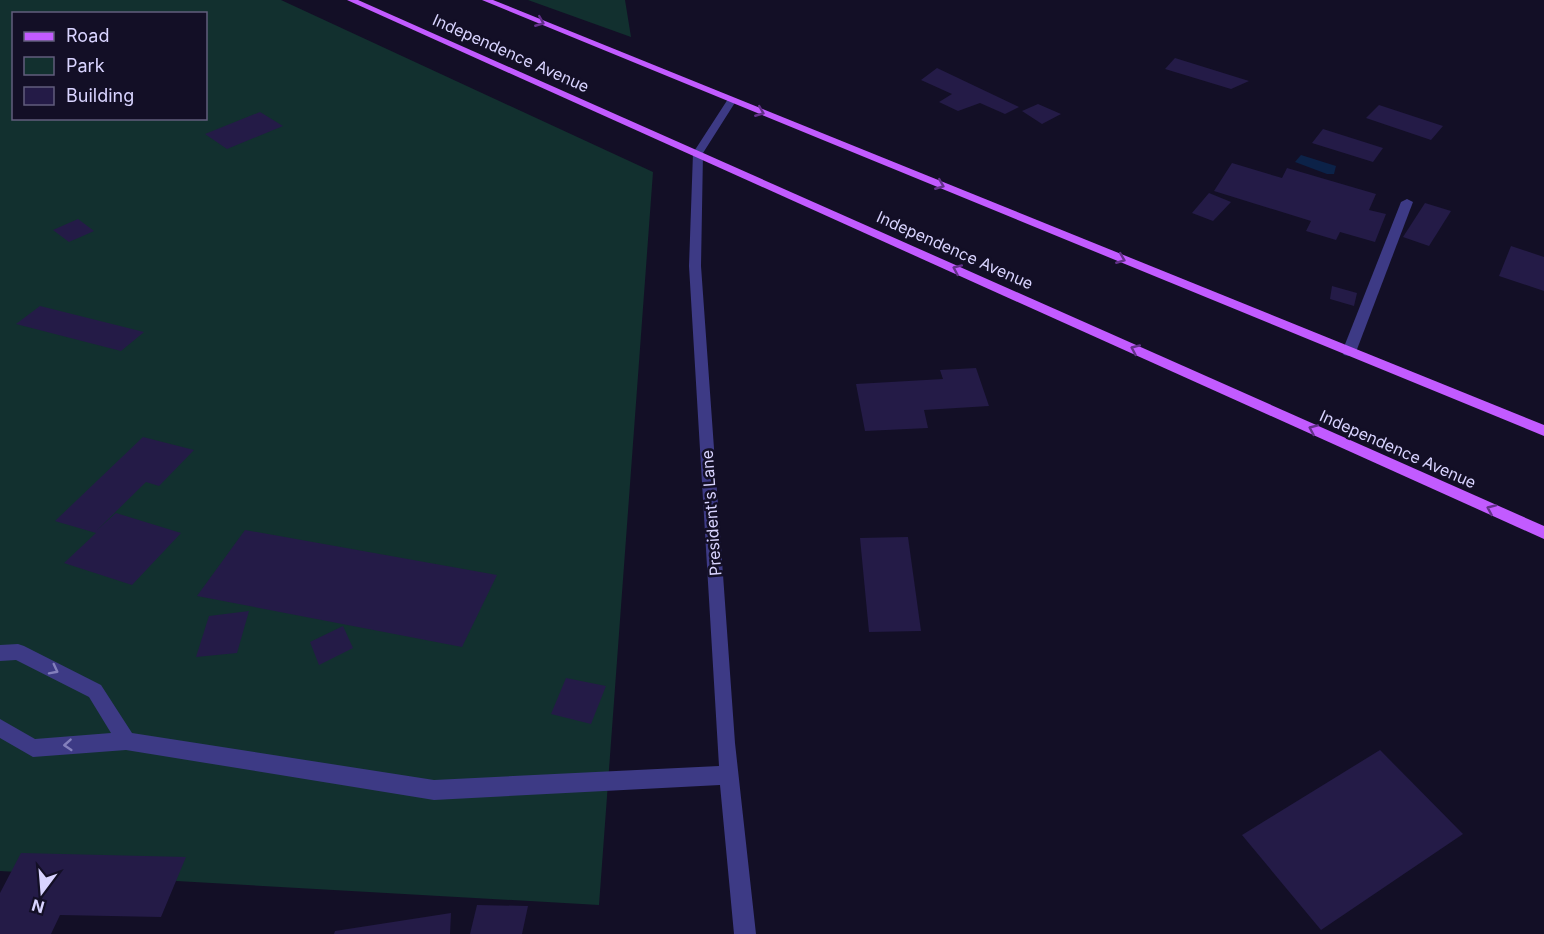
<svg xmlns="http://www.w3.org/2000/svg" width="1544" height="934" font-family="Inter,sans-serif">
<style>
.green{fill:#12302f;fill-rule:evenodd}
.water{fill:#0c2248}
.building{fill:#241b47}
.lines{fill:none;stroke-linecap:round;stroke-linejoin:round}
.minor{fill:#3d3a85;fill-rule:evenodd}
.major{fill:#c25bff;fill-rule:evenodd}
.oneway{stroke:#623188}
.oneway2{stroke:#837fbc}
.labels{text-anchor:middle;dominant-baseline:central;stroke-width:5;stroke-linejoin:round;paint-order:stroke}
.street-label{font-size:16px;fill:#d9d4ff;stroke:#130f26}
</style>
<rect width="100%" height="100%" fill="#130f26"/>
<g class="green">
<path d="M0,0H281L653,172L599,905L0,871ZM14,14H206V118H14Z"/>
<path d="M528,0H625L631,37Z"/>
</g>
<path class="water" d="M1301,155L1336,166L1334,174H1327L1295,162Z"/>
<g class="building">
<path d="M1175,58L1249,81L1231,89L1165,69Z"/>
<path d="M937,68L1019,107L1005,114L980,103L958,111L939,102L952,94L921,80Z"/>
<path d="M1038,104L1061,114L1042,124L1022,111Z"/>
<path d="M1379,105L1443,126L1431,140L1366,118Z"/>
<path d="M260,112L283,126L227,149L205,134Z"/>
<path d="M1323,129L1383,148L1373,162L1312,143Z"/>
<path d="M1232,163L1282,178L1287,168L1376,194L1369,210L1386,214L1375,242L1340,232L1336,240L1306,231L1311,221L1214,191Z"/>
<path d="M1209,193L1231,202L1213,221L1192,213Z"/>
<path d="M1425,203L1451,211L1429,246L1403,237Z"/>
<path d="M78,219L94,231L69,242L53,230Z"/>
<path d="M1511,246L1544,257V291L1499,276Z"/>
<path d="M1332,286L1357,293L1354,306L1330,299Z"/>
<path d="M40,306L144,332L121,351L16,324Z"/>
<path d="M976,368L989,406L924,410L928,428L865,431L856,384L943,379L940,370Z"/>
<path d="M143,437L194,450L159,486L146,482L97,530L116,513L181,533L132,585L64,563L96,533L55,521Z"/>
<path d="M245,530L497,575L462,647L197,596Z"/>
<path d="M908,537L921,631L869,632L860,538Z"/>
<path d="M249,611L237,653L196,657L209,616Z"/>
<path d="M343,626L353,648L319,665L310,642Z"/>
<path d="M566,678L606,686L591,724L551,714Z"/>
<path d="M1380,750L1463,834L1321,930L1242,835Z"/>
<path d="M21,853L186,857L161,917L60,915L51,934H0V893Z"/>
<path d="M477,905L528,906L522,934H470Z"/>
<path d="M451,913L450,934H334L335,931Z"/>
</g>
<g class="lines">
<g class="minor">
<path d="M728,99L736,101L703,153L701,266L735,743L756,934H734L720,785L434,800L126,750L33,757L0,738V719L35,739L111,733L89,697L16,660L0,661V645L18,644L24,646L101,685L132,733L434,780L719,766L689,266L693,153Z"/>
<path d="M1407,199L1413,202L1356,352L1349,356L1344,355L1342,352L1401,202Z"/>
</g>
<g class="major">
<path d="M347,0H358L1544,526V539Z"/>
<path d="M482,0H493L1544,425V436Z"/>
</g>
</g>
<defs><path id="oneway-chevron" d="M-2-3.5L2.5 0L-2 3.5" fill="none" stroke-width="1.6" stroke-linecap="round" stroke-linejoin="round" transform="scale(1.5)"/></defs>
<g class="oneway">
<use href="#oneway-chevron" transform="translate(540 22) rotate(22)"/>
<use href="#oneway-chevron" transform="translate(760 112) rotate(22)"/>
<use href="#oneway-chevron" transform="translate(940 185) rotate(22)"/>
<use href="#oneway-chevron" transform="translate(1121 259) rotate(22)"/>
<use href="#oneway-chevron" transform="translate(957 269) rotate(-156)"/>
<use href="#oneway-chevron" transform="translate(1135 349) rotate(-156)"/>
<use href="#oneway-chevron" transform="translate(1313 429) rotate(-156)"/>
<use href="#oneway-chevron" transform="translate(1491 509) rotate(-156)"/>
</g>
<g class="oneway2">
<use href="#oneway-chevron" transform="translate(54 670) rotate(27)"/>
<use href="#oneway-chevron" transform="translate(68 745) rotate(176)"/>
</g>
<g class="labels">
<g class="street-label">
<text transform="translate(511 53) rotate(24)">Independence Avenue</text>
<text transform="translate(955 250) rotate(24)">Independence Avenue</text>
<text transform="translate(1398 449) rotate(24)">Independence Avenue</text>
<text transform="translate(711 513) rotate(-94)">President's Lane</text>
</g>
</g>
<rect x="12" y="12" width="195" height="108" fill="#130f26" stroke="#625e7d" stroke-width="1.5"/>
<rect x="24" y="32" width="30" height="9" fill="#c25bff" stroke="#625e7d" stroke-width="1.5"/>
<text x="66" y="42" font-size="18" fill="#d9d4ff">Road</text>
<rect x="24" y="57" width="30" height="18" fill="#12302f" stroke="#625e7d" stroke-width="1.5"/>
<text x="66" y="72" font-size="18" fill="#d9d4ff">Park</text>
<rect x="24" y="87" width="30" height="18" fill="#241b47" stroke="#625e7d" stroke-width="1.5"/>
<text x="66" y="102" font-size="18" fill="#d9d4ff">Building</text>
<g transform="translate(42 892) rotate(196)" stroke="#130f26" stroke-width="4.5" paint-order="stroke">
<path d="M0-4.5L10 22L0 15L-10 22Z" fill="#d9d4ff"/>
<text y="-9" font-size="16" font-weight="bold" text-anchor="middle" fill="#d9d4ff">N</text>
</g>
</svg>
